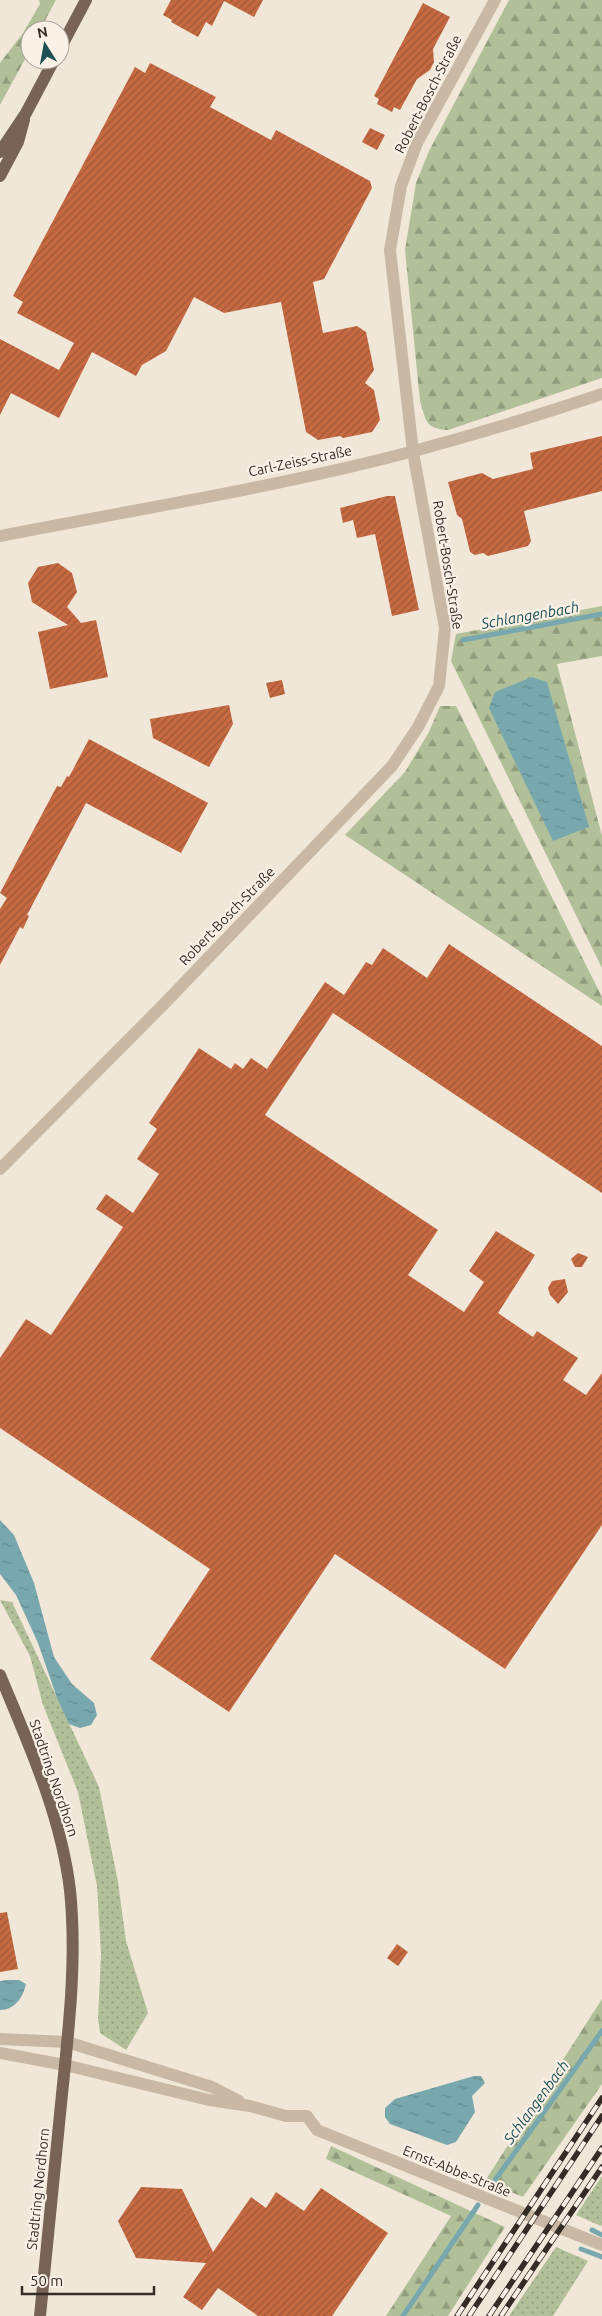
<svg xmlns="http://www.w3.org/2000/svg" width="602" height="2316" font-family="Ubuntu,sans-serif">
<style>
.grass{fill:url(#grass-dots)}
.forest{fill:url(#forest-firs)}
.water{fill:url(#water-ripples)}
.lines{fill:none;stroke-linecap:round;stroke-linejoin:round}
.stream{stroke:#78a8ae;stroke-width:5}
.building{fill:url(#building-hatch)}
.minor{stroke:#c9b8a5;stroke-width:12}
.major{stroke:#776457;stroke-width:12}
.rail-casing{stroke:#352c26;stroke-width:5.5}
.rail{stroke:#f9f1e5;stroke-width:4;stroke-dasharray:11;stroke-linecap:butt}
.labels{text-anchor:middle;dominant-baseline:central;stroke-width:4.5;stroke-linejoin:round;paint-order:stroke}
.street-label{font-size:14px;fill:#352c26;stroke:#f9f1e5}
.water-label{font-size:15px;font-style:italic;fill:#1c4f56;stroke:#f9f1e5}
</style>
<defs>
<pattern id="grass-dots" width="8" height="8" patternUnits="userSpaceOnUse" patternTransform="scale(1.25)"><rect width="8" height="8" fill="#b1c099"/><path d="M2 2h.1M6 6h.1" fill="none" stroke="#919c7d" stroke-width="1.8" stroke-linecap="round"/></pattern>
<pattern id="forest-firs" width="22" height="20" patternUnits="userSpaceOnUse" patternTransform="scale(1.25)"><rect width="22" height="20" fill="#b1c099"/><path d="M5 1l3.5 6h-7zM16 11l3.5 6h-7z" fill="#919c7d"/></pattern>
<pattern id="water-ripples" width="26" height="14" patternUnits="userSpaceOnUse" patternTransform="scale(1.25)"><rect width="26" height="14" fill="#78a8ae"/><path d="M2 4q2-2 4 0t4 0M15 11q2-2 4 0t4 0" fill="none" stroke="#63898d"/></pattern>
<pattern id="building-hatch" width="6" height="6" patternUnits="userSpaceOnUse" patternTransform="scale(1.25)"><rect width="6" height="6" fill="#c66a42"/><path d="M-1 1l2-2M0 6l6-6M5 7l2-2" fill="none" stroke="#a25737"/></pattern>
</defs>
<rect width="100%" height="100%" fill="#f1e7d9"/>
<g class="grass">
<path d="M0,1600L12,1602L99,1787L118,1882L126,1941L148,2013L126,2050L100,2033L98,2018L101,1954L97,1886L78,1792L43,1705L30,1656Z"/>
<path d="M602,2176V2225L601,2226L576,2215Z"/>
<path d="M556,2247L588,2261L553,2316H509Z"/>
</g>
<g class="forest">
<path d="M39,0H56L40,30H30V50L0,105V63L23,33L40,4Z"/>
<path d="M509,0H602V378L448,430C425,429 426,420 420,401L405,250L416,183L429,151Z"/>
<path d="M602,606V656L557,664L602,836V968L451,661L456,634Z"/>
<path d="M440,706H456L602,997V1006L345,835L405,772L429,732Z"/>
<path d="M602,1999V2084L523,2197L485,2181Z"/>
<path d="M331,2146L505,2227L448,2316H386L451,2216L326,2159Z"/>
</g>
<g class="water">
<path d="M532,677L547,682L589,827L553,841L489,708L495,692Z"/>
<path d="M0,1520L14,1535L34,1583L54,1657L72,1684L94,1703L97,1715L91,1725L80,1728L69,1724L57,1698L38,1643L16,1595L0,1574Z"/>
<path d="M8,1980H19L26,1984C23,1997 15,2010 0,2010V1981Z"/>
<path d="M474,2076H481L485,2083L472,2096L475,2112L456,2142L447,2145L390,2124L385,2117V2108L395,2099Z"/>
</g>
<g class="lines">
<g class="stream">
<path d="M463,640L602,614"/>
<path d="M490,2187L602,2031"/>
<path d="M592,2230L602,2235"/>
<path d="M581,2249L602,2257"/>
<path d="M403,2316L478,2205"/>
</g>
</g>
<g class="building">
<path d="M171,0H263L254,17L224,1L212,26L206,22L198,37L171,22L172,20L163,15Z"/>
<path d="M423,3L450,17L433,49L434,62L430,70L417,79L400,110L394,107L392,112L377,104L379,99L374,96Z"/>
<path d="M150,63L216,97L210,107L271,140L276,130L370,181L372,188L324,279L313,282L323,333L357,326L366,332L374,370L365,383L374,390L380,420L372,432L343,438L340,436L318,440L306,432L281,302L224,313L194,297L166,351L142,365L136,376L92,352L59,418L11,393L0,415V339L59,370L74,343L17,313L23,302L13,296L135,67L145,73Z"/>
<path d="M370,128L385,135L377,150L362,142Z"/>
<path d="M602,436V491L524,511L531,541L528,546L488,556L483,553L475,555L470,552L462,519L457,515L448,482L482,473L493,479L533,469L530,453Z"/>
<path d="M387,496H395L419,610L392,616L375,534L357,538L353,520L343,523L340,508Z"/>
<path d="M58,563L72,573L77,592L67,607L81,623L96,620L108,677L50,689L38,632L68,625L32,602L28,583L38,567Z"/>
<path d="M282,680L285,694L270,698L266,683Z"/>
<path d="M229,705L233,724L209,767L153,738L150,719Z"/>
<path d="M89,739L208,803L181,853L86,803L27,915L29,916L23,929L20,927L0,965V909L7,898L0,893L57,786L61,787L67,776L69,777Z"/>
<path d="M449,944L602,1046V1193L333,1013L265,1115L438,1230L408,1275L464,1312L484,1282L469,1271L496,1231L535,1255L498,1313L533,1337L537,1331L578,1358L563,1380L586,1395L602,1373V1525L505,1669L335,1554L229,1712L150,1659L210,1569L0,1428V1358L26,1319L51,1335L123,1227L96,1209L106,1194L133,1213L159,1174L137,1159L157,1129L149,1123L199,1048L231,1069L235,1063L243,1069L251,1058L267,1069L325,982L344,995L366,962L372,965L383,948L427,978Z"/>
<path d="M578,1253L588,1257L582,1267H575L571,1259Z"/>
<path d="M565,1279L568,1292L558,1304L550,1295L548,1288L552,1281Z"/>
<path d="M7,1912L18,1969L0,1972V1913Z"/>
<path d="M397,1944L408,1952L398,1966L387,1958Z"/>
<path d="M141,2187L182,2189L213,2252L251,2197L266,2208L276,2192L304,2211L321,2188L388,2233L332,2316H258L218,2288L202,2310L183,2297L206,2263L136,2258L118,2221Z"/>
</g>
<g class="lines">
<g class="minor">
<path d="M0,536C138,509 278,487 414,451C477,434 540,415 602,394"/>
<path d="M0,1169L164,1004L392,766L418,727L439,686L445,628L413,452L390,250L401,186L417,143L495,0"/>
<path d="M0,2039L67,2042L212,2087L239,2101"/>
<path d="M0,2053L65,2065L209,2100L250,2106L286,2116H307L317,2130L602,2245"/>
</g>
<g class="major">
<path d="M60,49L86,0"/>
<path d="M0,152L26,113L54,60"/>
<path d="M0,176L18,142L24,120"/>
<path d="M0,1675C29,1745 61,1815 70,1890C77,1958 69,2027 62,2094C55,2168 48,2242 40,2316"/>
</g>
<g class="rail-casing">
<g id="rail">
<path d="M457,2316L602,2098"/>
<path d="M469,2316L602,2116"/>
<path d="M489,2316L602,2148"/>
<path d="M501,2316L602,2167"/>
</g>
</g>
<use href="#rail" class="rail"/>
</g>
<g class="labels">
<g class="street-label">
<text transform="translate(428 94) rotate(-63)">Robert-Bosch-Straße</text>
<text transform="translate(300 461) rotate(-12)">Carl-Zeiss-Straße</text>
<text transform="translate(448 565) rotate(81)">Robert-Bosch-Straße</text>
<text transform="translate(227 916) rotate(-46)">Robert-Bosch-Straße</text>
<text transform="translate(54 1778) rotate(71)">Stadtring Nordhorn</text>
<text transform="translate(457 2171) rotate(22)">Ernst-Abbe-Straße</text>
<text transform="translate(38 2189) rotate(-84)">Stadtring Nordhorn</text>
</g>
<g class="water-label">
<text transform="translate(530 615) rotate(-10)">Schlangenbach</text>
<text transform="translate(536 2102) rotate(-54)">Schlangenbach</text>
</g>
</g>
<g transform="translate(45 45) rotate(349)"><circle r="24" fill="#f9f1e5" stroke="#aba299"/>
<path d="M0-4L9 19L0 12L-9 19Z" fill="#1c4f56"/>
<text y="-8" font-size="14" font-weight="bold" text-anchor="middle" fill="#352c26">N</text>
</g>
<path d="M22 2286v8h132v-8" fill="none" stroke="#352c26" stroke-width="2.5"/>
<text x="30" y="2286" font-size="15" fill="#352c26" stroke="#f9f1e5" stroke-width="4" paint-order="stroke">50 m</text>
</svg>
